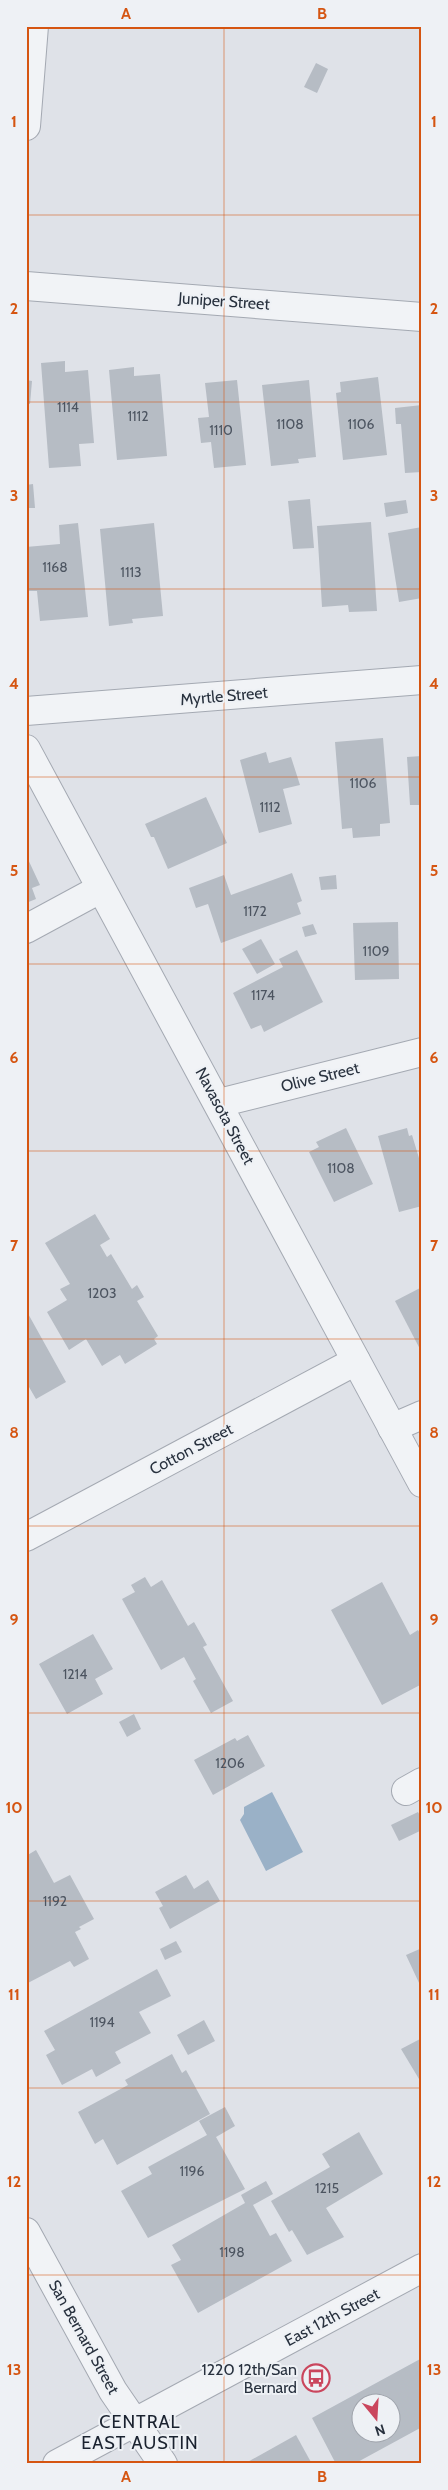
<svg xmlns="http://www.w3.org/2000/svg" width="448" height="2490" font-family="Cabin,sans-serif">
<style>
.water{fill:#9ab1c7}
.building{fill:#b6bcc4;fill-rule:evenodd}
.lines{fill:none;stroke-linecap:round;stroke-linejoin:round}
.minor-casing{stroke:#a4a9b2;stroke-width:30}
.minor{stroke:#f1f3f6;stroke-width:28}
.grid{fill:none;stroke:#d55511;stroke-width:1;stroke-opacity:0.55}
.labels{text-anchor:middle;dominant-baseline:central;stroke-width:4;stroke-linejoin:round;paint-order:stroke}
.number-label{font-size:14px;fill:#4c5460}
.street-label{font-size:16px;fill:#28313e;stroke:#eef1f5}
.poi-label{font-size:16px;fill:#28313e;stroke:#eef1f5;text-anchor:end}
.neighbourhood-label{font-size:18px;letter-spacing:1px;fill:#1a222f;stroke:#eef1f5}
.neatline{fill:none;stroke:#d55511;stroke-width:2}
.grid-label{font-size:16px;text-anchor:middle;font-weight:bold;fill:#d55511}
</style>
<rect width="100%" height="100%" fill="#dfe2e8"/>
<path class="water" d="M272,1792L303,1852L266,1871L240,1820L244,1814V1807Z"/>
<g class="building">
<path d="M316,63L328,69L317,93L304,87Z"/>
<path d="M65,361V372L88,370L94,443L79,444L81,466L49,468L41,363Z"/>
<path d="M134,367V376L160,374L167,456L117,460L109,370Z"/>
<path d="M378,377L387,455L343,460L336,393L341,392L340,382Z"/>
<path d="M26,380L32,381L30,404H26Z"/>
<path d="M237,380L246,465L214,468L211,442L201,443L198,418L209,417L205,383Z"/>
<path d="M309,380L316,457L298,459L299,463L271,466L262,385Z"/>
<path d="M422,405V472L405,473L401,424H396L395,408Z"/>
<path d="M33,484L35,508H26V485Z"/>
<path d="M310,499L314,548L293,549L288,501Z"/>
<path d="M406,500L408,513L386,517L384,503Z"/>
<path d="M371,522L377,611L349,612L348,605L322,607L317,526Z"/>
<path d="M78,523L88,617L40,621L37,591H27L26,547L60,544L59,525Z"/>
<path d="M154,523L163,616L132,619L133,623L109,626L100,529Z"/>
<path d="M422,527V598L399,602L388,533Z"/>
<path d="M383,738L390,823L380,824V836L353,838L352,828L342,829L335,742Z"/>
<path d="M266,752L269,763L291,757L300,785L283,789L292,824L259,833L240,760Z"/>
<path d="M422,756V805H410L407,757Z"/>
<path d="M206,797L227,843L168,869L154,837H151L145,824Z"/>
<path d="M26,855L40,885L32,888L36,899L26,903Z"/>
<path d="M292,873L302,901L297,903L301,914L221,943L208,904L196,908L189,888L224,875L231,895Z"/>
<path d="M336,875L337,889L321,890L319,877Z"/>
<path d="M398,922L399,979L355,980L353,923Z"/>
<path d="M313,924L317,934L305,937L302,927Z"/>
<path d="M261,939L275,964L257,974L242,949Z"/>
<path d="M297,950L323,1002L264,1032L261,1025L251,1029L233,993L283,967L279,959Z"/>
<path d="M346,1128L373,1184L334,1202L309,1152L319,1147L316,1142Z"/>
<path d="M407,1128L409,1136L412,1135L422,1168V1206L399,1212L378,1136Z"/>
<path d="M95,1214L110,1239L100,1245L107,1257L111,1254L132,1289L137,1285L144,1297L137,1301L158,1336L154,1339L157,1344L125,1364L120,1355L102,1366L86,1339L69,1350L47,1312L67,1300L60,1289L70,1284L45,1243Z"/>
<path d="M422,1287V1353L395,1301Z"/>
<path d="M26,1310L66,1382L36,1399L29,1387L26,1389Z"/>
<path d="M145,1577L151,1587L162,1580L188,1626L194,1622L207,1645L203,1647L233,1701L211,1713L193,1681L196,1679L184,1657L161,1670L122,1599L135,1592L131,1585Z"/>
<path d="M382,1582L410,1635L418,1630L422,1637V1684L382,1705L331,1610Z"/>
<path d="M93,1634L113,1669L95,1679L103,1694L67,1714L39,1664Z"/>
<path d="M134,1714L141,1729L127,1737L119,1722Z"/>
<path d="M248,1735L265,1766L213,1795L194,1760L235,1738L237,1741Z"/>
<path d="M418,1812L422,1819V1830L399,1841L391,1825Z"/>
<path d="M36,1850L54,1883L70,1875L94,1919L79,1927L81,1929L75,1932L89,1959L74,1967L70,1961L26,1984V1856Z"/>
<path d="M186,1875L194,1889L208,1880L220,1901L170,1929L159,1908L163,1906L155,1892Z"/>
<path d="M176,1941L182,1952L165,1960L160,1949Z"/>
<path d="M422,1948V1984L420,1985L406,1955Z"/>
<path d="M157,1969L171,1996L139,2012L151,2033L115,2052L121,2063L96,2077L92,2069L62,2085L46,2055L55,2050L44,2031Z"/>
<path d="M204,2020L215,2041L188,2055L177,2035Z"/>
<path d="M422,2038V2084L401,2049Z"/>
<path d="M172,2054L182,2073L186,2070L210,2114L117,2165L103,2139L95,2144L78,2112L128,2085L125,2080Z"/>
<path d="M225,2107L235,2126L216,2137L245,2189L148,2238L121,2191L152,2174L148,2167L207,2135L199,2121Z"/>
<path d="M359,2132L383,2174L326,2208L344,2237L307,2255L292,2230L289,2232L271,2201L330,2167L322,2154Z"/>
<path d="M266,2181L273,2194L253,2205L270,2236L276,2233L292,2261L198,2313L171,2265L181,2260L172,2245L245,2203L241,2195Z"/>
<path d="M422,2358V2427L354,2464H336L312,2418ZM360,2402H390V2432H360Z"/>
<path d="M296,2435L312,2464H244Z"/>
</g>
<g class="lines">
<g class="minor-casing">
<g id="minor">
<path d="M26,126L34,26"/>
<path d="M26,286L422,317"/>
<path d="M26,711L422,680"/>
<path d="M26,749L422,1483"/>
<path d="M26,929L100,889"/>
<path d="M219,1103L422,1052"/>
<path d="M392,1428L422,1415"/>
<path d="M26,1537L356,1361"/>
<path d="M406,1791L422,1782"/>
<path d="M26,2232L113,2391L163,2464"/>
<path d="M57,2464L422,2268"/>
</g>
</g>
<use href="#minor" class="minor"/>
</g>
<path class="grid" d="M224,26V2464M26,215H422M26,402H422M26,589H422M26,777H422M26,964H422M26,1151H422M26,1339H422M26,1526H422M26,1713H422M26,1901H422M26,2088H422M26,2275H422"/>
<defs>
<g id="bus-ring" transform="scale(1.4375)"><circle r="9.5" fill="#eef1f5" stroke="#ca465d" stroke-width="1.5"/><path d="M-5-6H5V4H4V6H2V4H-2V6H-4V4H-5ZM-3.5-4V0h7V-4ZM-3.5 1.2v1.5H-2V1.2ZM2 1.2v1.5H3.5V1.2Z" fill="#ca465d"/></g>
</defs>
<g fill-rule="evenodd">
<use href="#bus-ring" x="316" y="2378"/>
</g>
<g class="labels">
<g class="number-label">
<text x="68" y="407">1114</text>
<text x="138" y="416">1112</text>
<text x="290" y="424">1108</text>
<text x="361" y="424">1106</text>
<text x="221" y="430">1110</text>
<text x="55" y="567">1168</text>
<text x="131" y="572">1113</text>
<text x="363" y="783">1106</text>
<text x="270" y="807">1112</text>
<text x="255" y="911">1172</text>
<text x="376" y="951">1109</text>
<text x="263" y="995">1174</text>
<text x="341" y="1168">1108</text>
<text x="102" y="1293">1203</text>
<text x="75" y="1674">1214</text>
<text x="230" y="1763">1206</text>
<text x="55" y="1901">1192</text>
<text x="102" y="2022">1194</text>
<text x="192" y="2171">1196</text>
<text x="327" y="2188">1215</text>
<text x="232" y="2252">1198</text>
</g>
<g class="street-label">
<text transform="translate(224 301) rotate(4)">Juniper Street</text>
<text transform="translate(224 696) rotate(-5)">Myrtle Street</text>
<text transform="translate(320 1077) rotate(-14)">Olive Street</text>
<text transform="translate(225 1116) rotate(62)">Navasota Street</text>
<text transform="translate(191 1449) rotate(-28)">Cotton Street</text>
<text transform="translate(332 2317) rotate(-28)">East 12th Street</text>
<text transform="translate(84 2337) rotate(61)">San Bernard Street</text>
</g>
<g class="poi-label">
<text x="297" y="2369">1220 12th/San<tspan x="297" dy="18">Bernard</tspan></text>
</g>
<g class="neighbourhood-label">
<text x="140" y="2422">CENTRAL<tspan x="140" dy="21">EAST AUSTIN</tspan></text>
</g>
</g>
<rect width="448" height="2490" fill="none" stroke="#eef1f5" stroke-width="55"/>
<g transform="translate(376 2418) rotate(162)"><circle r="24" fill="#eef1f5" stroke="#9fa4ac"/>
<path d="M0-4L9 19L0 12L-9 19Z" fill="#ca465d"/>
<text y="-8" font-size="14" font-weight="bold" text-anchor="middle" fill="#28313e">N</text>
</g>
<rect x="28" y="28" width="392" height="2434" class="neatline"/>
<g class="grid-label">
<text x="126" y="19">A</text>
<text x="322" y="19">B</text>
<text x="14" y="127">1</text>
<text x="434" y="127">1</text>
<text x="14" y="314">2</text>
<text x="434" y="314">2</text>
<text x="14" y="501">3</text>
<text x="434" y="501">3</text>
<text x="14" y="689">4</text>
<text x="434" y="689">4</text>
<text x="14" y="876">5</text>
<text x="434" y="876">5</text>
<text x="14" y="1063">6</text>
<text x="434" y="1063">6</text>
<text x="14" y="1251">7</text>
<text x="434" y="1251">7</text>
<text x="14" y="1438">8</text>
<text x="434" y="1438">8</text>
<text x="14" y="1625">9</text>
<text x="434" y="1625">9</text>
<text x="14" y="1813">10</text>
<text x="434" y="1813">10</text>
<text x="14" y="2000">11</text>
<text x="434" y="2000">11</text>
<text x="14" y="2187">12</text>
<text x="434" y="2187">12</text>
<text x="14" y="2375">13</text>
<text x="434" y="2375">13</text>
<text x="126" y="2482">A</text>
<text x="322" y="2482">B</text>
</g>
</svg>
